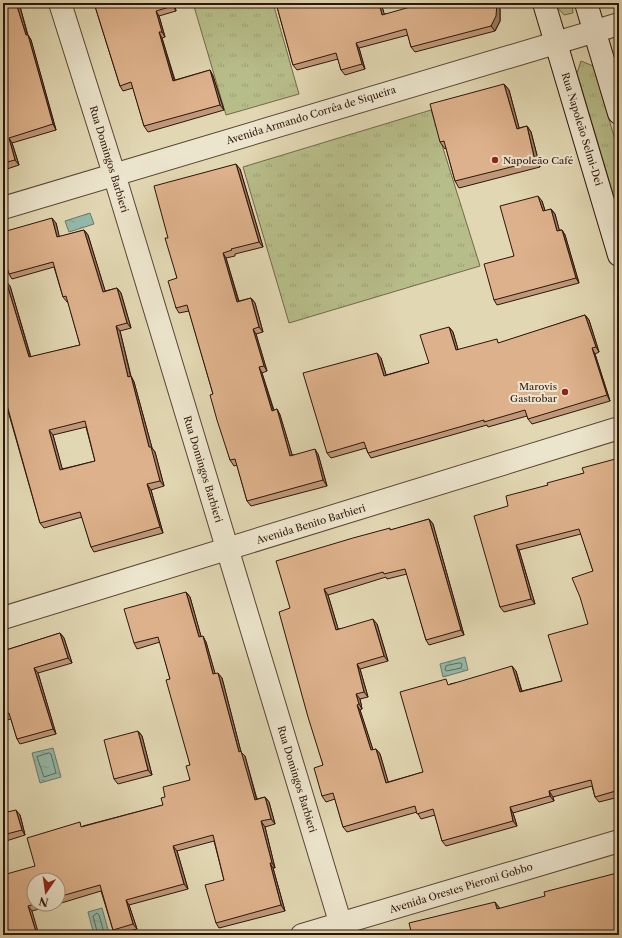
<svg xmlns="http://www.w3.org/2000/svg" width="622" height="938" font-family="'Libre Caslon Text',serif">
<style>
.grass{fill:url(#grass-tufts);stroke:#72694a}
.water{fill:url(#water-ripples);stroke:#6b786b}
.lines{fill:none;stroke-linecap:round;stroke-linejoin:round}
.shore{stroke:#61685b;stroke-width:1}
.minor-casing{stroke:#5b4635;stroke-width:24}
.secondary-casing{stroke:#2e150b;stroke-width:24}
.minor{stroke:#ece5cd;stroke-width:22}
.secondary{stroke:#ece5cd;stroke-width:22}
.wall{fill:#be9878;stroke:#2e150b;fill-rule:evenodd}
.shaded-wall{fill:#9b7c61;stroke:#2e150b}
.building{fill:#ddb18b;stroke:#2e150b;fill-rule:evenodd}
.poi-dot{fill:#8f2418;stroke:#ece5cd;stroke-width:1.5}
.labels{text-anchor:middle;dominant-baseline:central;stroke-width:4;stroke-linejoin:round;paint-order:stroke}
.street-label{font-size:10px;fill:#2e150b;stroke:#ece5cd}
.poi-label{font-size:10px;fill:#2e150b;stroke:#ece5cd;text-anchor:start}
</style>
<defs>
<pattern id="grass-tufts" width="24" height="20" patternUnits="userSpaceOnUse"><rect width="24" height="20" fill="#b7bd89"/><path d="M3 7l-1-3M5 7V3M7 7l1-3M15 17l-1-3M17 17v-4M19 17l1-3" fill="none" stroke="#9ea275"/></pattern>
<pattern id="water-ripples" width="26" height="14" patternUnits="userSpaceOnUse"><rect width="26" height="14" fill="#94baab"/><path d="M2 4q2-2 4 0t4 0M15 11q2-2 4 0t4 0" fill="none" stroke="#809f92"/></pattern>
</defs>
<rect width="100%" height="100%" fill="#e1d7b2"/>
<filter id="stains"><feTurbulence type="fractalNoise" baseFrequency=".005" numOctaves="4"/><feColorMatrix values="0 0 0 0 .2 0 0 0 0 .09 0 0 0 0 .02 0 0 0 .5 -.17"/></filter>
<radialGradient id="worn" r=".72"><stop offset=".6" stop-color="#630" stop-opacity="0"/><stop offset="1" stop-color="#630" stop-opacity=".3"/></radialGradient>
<g class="grass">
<path d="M193,3H273L299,94L226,115Z"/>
<path d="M555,3H572L573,13L564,15L556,6Z"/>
<path d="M581,61L593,66L619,153V214L577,73Z"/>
<path d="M431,110L480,266L289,323L243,167Z"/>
</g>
<g class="water">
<path d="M90,213L94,224L69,232L65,221Z"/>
<path d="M465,657L468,670L443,677L440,664Z"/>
<path d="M53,748L61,777L40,783L32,753Z"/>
<path d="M102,908L109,933L94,935L88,912Z"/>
</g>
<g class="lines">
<g class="shore">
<path d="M460,663L462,664L461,668L447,671L445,670L446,666Z"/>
<path d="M49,753L51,754L56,773L44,777L37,757Z"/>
<path d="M98,935L93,916L97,913L99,915L103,929L102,935"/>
</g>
<g class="minor-casing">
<g id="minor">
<path d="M60,3L114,174L344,935"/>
<path d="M3,208L619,24"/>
<path d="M3,618L619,428"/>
<path d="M302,935L619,841"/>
</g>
</g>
<g class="secondary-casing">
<g id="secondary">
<path d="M544,3L619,255"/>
<path d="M586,3L619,113"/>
</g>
</g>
<use href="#minor" class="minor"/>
<use href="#secondary" class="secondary"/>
</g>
<g class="wall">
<path d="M3,3H19L28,35L31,40L56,130L12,143L19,165L7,169V170L3,171Z"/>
<path d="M94,3H174L176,11L159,16L165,37L162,38L175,80L210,70L213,76L224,110L148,132L144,126L133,88L123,91L120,86Z"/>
<path d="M276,3H381L384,14L500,9V21L495,31L415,52L411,47L408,35L359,48L365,69L345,75L341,70L338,59L297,70L293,65Z"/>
<path d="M504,84L509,90L519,128L527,126L531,132L540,167L459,188L455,181L446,148L445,149L440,142Z"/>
<path d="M240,169L263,247L235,254V256L226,258L239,301L251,298L255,303L263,332L256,334L267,371L262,373L274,410L277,409L280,415L292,455L318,454L327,486L251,506L247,501L237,465L234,466L230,460L213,394L189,311L179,313L176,308L177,278L168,238Z"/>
<path d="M542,201L545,211L551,209L555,214L559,230H562L565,235L579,283L497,305L494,300L514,256Z"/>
<path d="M56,223L59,237L84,230L88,235L105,291L117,288L121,293L131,328L120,331L131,376L134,382L152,448L155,452L164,486L151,490L163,533L94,552L91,547L82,517L44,528L40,523L6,404L3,405V282L10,286L31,357L80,345L68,302H67L63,297L54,267L12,279L9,274ZM86,427L95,461L62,469L53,435Z"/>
<path d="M585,315L589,320L599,352L595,354L610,401L532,424L528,419L527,416L488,427L487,425L371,458L368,453L366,448L331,458L327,453L381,358L386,375L429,363L449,327L453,332L458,350L500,343Z"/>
<path d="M619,458V797L599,802L595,797L592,786L553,797L554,801L513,813L517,826L446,846L442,841L435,815L421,819L417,812L347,832L343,827L335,799L326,802L322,796L323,765L290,608L391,530L429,519L433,524L464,635L429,645L426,640L407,574L387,579L386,577L328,595L338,629L377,624L388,661L360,669L368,697L360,699L362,709L360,710L373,750L376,749L380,754L388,782L423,772L450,684L516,671L522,691L562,681L588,624L593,571L581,534L519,550L535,604L504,612L500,607L508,506L548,485L584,473Z"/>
<path d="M186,592L190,597L201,637L206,642L215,674L222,678L241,752L245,756L257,799L265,797L269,802L275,824L265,827L275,868H273L285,911L219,928L216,923L224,880L214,841L177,851L188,889L129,905L137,929L116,935L113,930L101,891L58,904V880L34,904H57L32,911L3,935L35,866L83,826L163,805L165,797L190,780V765L170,679L160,642L137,649L134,643Z"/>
<path d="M60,633L64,638L72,663L38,673L56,734L20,744L17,739L11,719L3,721V651Z"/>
<path d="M138,731L142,736L152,775L118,784L114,779Z"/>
<path d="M3,813L20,815L25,835L3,842Z"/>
</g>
<g class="shaded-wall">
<path d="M16,3H19L29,41L26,35Z"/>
<path d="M172,3H174L176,11L173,6Z"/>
<path d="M379,3H381L386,20L382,15Z"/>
<path d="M497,3H499L500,9V21L495,31L491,26Z"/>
<path d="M156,11L159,16L165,37L162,32Z"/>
<path d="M159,32L162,38L176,86L173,81Z"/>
<path d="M28,35L31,40L56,130L53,124Z"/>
<path d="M356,43L359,48L365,69L362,64Z"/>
<path d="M210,70L213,76L224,110L220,105Z"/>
<path d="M504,84L509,90L521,135L517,129Z"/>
<path d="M527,126L531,132L540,167L535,161Z"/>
<path d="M9,138L12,143L19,165L15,160Z"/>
<path d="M236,164L240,169L263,247L259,242Z"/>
<path d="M538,196L542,201L547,217L543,211Z"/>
<path d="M551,209L555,214L561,236L557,231Z"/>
<path d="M52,218L56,223L61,243L57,237Z"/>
<path d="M84,230L88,235L107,297L103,292Z"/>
<path d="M562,230L565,235L579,283L576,278Z"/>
<path d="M223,253L226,258L240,307L237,302Z"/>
<path d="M6,281L10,286L32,362L29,357Z"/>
<path d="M117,288L121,293L131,328L127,323Z"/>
<path d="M251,298L255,303L263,332L259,327Z"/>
<path d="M585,315L589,320L599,352L596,347Z"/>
<path d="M116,326L120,331L132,382L128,377Z"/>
<path d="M449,327L453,332L460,356L456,350Z"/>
<path d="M253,329L256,334L267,371L264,366Z"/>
<path d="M592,348L595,354L610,401L607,395Z"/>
<path d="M377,353L381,358L388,381L384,376Z"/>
<path d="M259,367L262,373L275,416L272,411Z"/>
<path d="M131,376L134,382L152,448L155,452L164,486L160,481L149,447Z"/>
<path d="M277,409L280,415L294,461L290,456Z"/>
<path d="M49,430L53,435L64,475L60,470Z"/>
<path d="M315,449L318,454L327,486L323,480Z"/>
<path d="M147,484L151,490L163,533L160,527Z"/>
<path d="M429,519L433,524L464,635L461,630Z"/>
<path d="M516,545L519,550L535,604L531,599Z"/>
<path d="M324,589L328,595L340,635L336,630Z"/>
<path d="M186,592L190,597L203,643L199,637Z"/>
<path d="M373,619L377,624L388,661L384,656Z"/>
<path d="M60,633L64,638L72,663L68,658Z"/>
<path d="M203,636L206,642L217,680L213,674Z"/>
<path d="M357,664L360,669L368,697L364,692Z"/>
<path d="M512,666L516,671L523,697L520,692Z"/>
<path d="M34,668L38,673L56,734L53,729Z"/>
<path d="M218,673L222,678L241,752L245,756L258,805L255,800L239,752Z"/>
<path d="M356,694L360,699L362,709L359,704Z"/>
<path d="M357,705L360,710L375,756L371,750Z"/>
<path d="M138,731L142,736L152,775L148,770Z"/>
<path d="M376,749L380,754L390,788L386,783Z"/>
<path d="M549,791L553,797L554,801L550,796Z"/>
<path d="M265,797L269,802L275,824L271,819Z"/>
<path d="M510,807L513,813L517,826L513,821Z"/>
<path d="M16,810L20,815L25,835L22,830Z"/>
<path d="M261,821L265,827L275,868L272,863Z"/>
<path d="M173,846L177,851L188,889L184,884Z"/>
<path d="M270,863L273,868L285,911L281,905Z"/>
<path d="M126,900L129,905L137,929L133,924Z"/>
<path d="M495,902L499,907L501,914L497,909Z"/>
<path d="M28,906L32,911L39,935H37Z"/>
</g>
<g class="building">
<path d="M3,3H16L26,35H28L53,124L9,138L15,160L3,163Z"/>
<path d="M94,3H172L173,6L156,11L162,32H159L173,81L210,70L220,105L144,126L131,82L120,86Z"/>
<path d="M276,3H379L382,15L424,3H497L496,16L491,26L411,47L406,29L356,43L362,64L341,70L336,53L293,65Z"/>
<path d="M504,84L517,129L527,126L535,161L455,181L444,141L440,142L430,104Z"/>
<path d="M236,164L259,242L231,249L232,250L223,253L237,302L251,298L259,327L253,329L264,366L259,367L272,411L277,409L290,456L315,449L323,480L247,501L235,459L230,460L217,420L210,395L213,394L187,305L176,308L168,281L177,278L165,238H168L154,186Z"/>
<path d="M538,196L543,211L551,209L557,231L562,230L576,278L494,300L484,264L514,256L500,206Z"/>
<path d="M52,218L57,237L84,230L103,292L117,288L127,323L116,326L128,377L131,376L149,447H151L160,481L147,484L160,527L91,547L80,512L40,523L5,398L3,399V282L6,281L29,357L80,345L66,296L63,297L53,262L9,274L3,254V232ZM85,421L95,461L60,470L49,430Z"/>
<path d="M585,315L596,347L592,348L607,395L528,419L525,410L484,422V420L368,453L364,442L327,453L303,373L377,353L384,376L429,363L420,335L449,327L456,350L497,339L498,343Z"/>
<path d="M619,458V790L595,797L591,780L549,791L550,796L510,807L513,821L442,841L433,809L417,814L415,806L343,827L333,793L322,796L314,768L323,765L308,717L279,612L290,608L276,561L353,538L390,528V530L429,519L461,630L426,640L405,569L384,574L383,572L324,589L336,630L373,619L384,656L357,664L364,692L356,694L359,704L357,705L371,750L376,749L386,783L423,772L400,692L446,679L448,685L512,666L520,692L562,681L548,635L588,624L580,597L572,578L593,571L579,529L516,545L531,599L500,607L474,516L508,506L506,496L548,485L547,483L584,473L582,468Z"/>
<path d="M186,592L199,637L203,636L213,674L218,673L239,752L241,751L255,800L265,797L271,819L261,821L272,863H270L281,905L216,923L205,885L224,880L213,835L173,846L184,884L126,900L133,924L113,930L100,885L58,897V880H34V904H35L28,906L37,935H3V875L35,866L27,838L80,822L81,827L163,805L161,798L165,797L163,787L190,780L186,766L190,765L166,680L170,679L158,637L134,643L124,609Z"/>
<path d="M60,633L68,658L34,668L53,729L17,739L9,713L3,715V651Z"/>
<path d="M138,731L148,770L114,779L104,740Z"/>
<path d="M16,810L22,830L3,835V813Z"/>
<path d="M617,873V874H619V935H412L409,923L495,902L497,909L545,896L544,892Z"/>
</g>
<g class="poi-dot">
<circle cx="495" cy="160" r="4"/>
<circle cx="565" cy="392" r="4"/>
</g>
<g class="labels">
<g class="street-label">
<text transform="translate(311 115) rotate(-17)">Avenida Armando Corrêa de Siqueira</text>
<text transform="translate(582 129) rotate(73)">Rua Napoleão Selmi-Dei</text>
<text transform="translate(109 159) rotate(73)">Rua Domingos Barbieri</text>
<text transform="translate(203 469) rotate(73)">Rua Domingos Barbieri</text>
<text transform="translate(311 524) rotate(-17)">Avenida Benito Barbieri</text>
<text transform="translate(297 779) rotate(73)">Rua Domingos Barbieri</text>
<text transform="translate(461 888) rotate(-17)">Avenida Orestes Pieroni Gobbo</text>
</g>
<g class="poi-label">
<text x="503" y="160">Napoleão Café</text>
<text x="557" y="386" text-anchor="end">Marovis<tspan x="557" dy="12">Gastrobar</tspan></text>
</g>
</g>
<rect width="622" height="938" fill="none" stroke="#e1d7b2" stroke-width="16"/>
<rect x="4" y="4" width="614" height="930" fill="none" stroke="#2e150b" stroke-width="2"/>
<rect x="8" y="8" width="606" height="922" fill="none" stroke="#2e150b"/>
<g transform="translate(46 892) rotate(193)"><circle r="19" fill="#ece5cd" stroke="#a0927f"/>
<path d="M0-3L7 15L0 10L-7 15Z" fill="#8f2418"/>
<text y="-6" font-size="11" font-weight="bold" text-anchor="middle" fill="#2e150b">N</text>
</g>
<rect width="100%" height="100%" filter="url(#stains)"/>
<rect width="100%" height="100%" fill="url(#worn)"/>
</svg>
